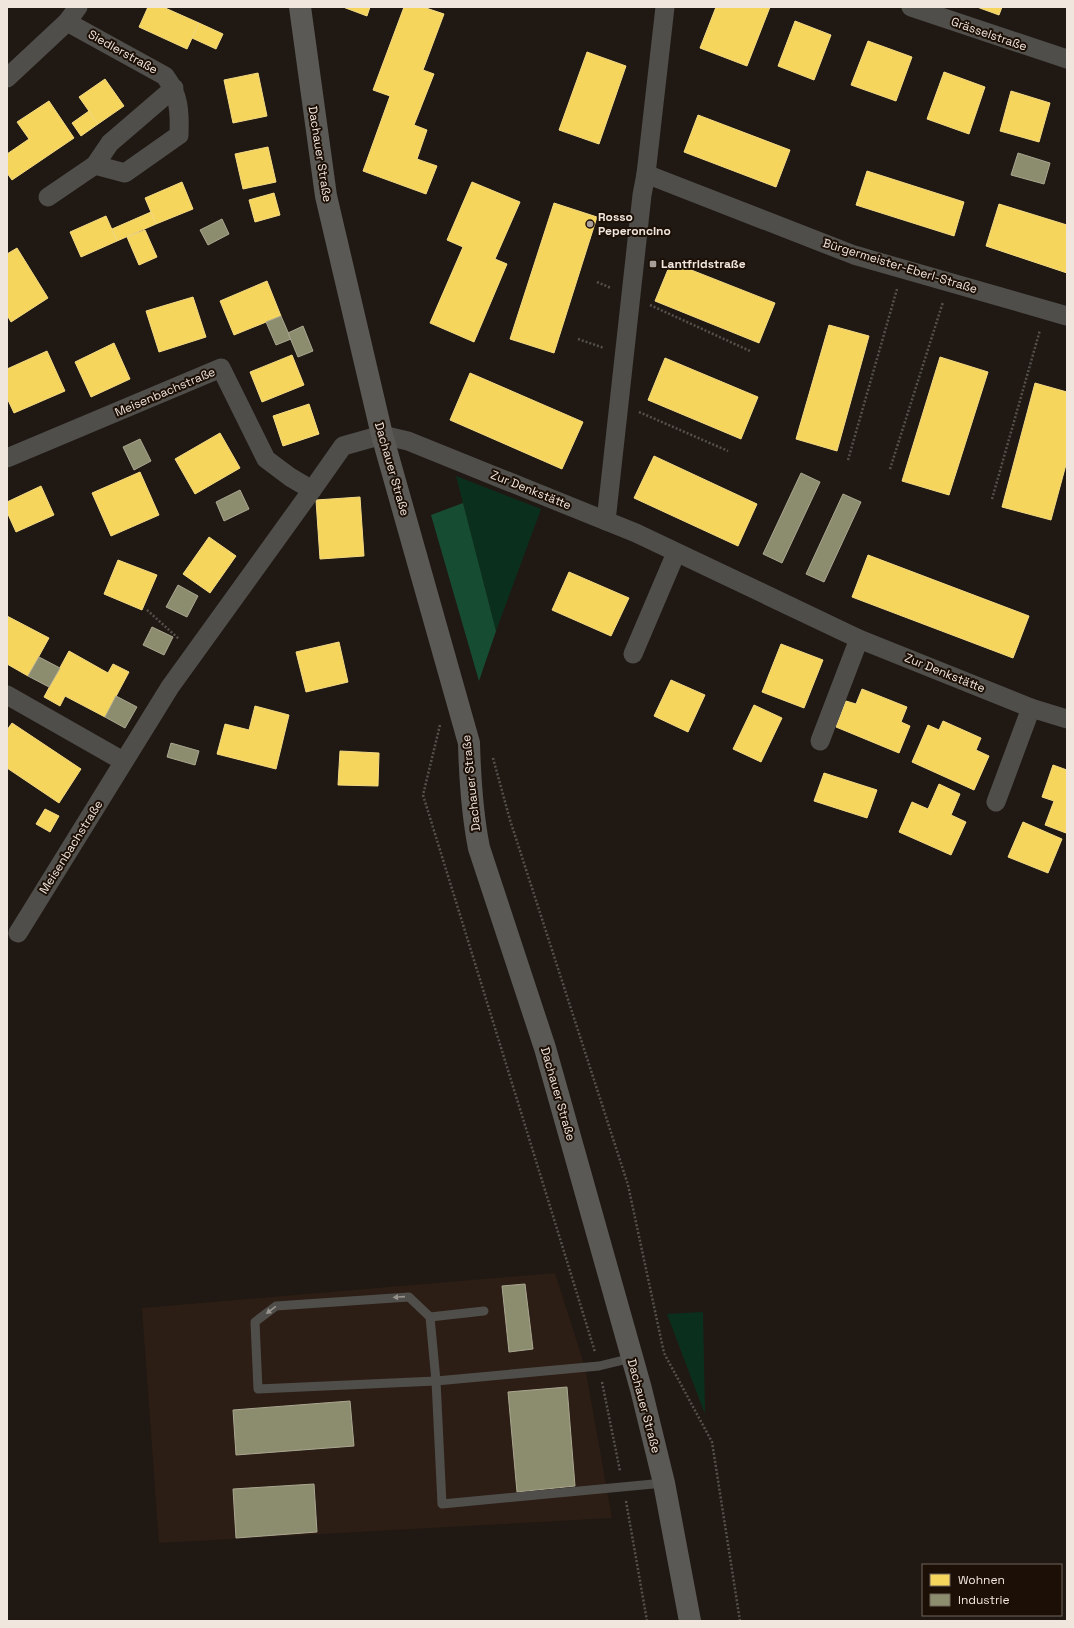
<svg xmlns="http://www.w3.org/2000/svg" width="1074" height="1628" font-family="'Space Grotesk',sans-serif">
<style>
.commercial{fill:#2c1e15}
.green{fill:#0a301d}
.forest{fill:#164d32}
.homes{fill:#f6d55c;stroke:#f4da83}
.industry{fill:#8c8c6e;stroke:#aaa790}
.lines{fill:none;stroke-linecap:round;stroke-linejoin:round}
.path{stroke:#54504d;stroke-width:2.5;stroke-dasharray:2 2;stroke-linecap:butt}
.lane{stroke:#504e4a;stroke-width:9}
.street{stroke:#504e4a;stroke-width:19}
.secondary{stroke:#5b5955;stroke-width:22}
.oneway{fill:#98928d}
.poi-dot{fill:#a79e97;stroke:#1c0f05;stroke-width:1.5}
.labels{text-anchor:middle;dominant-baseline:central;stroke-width:4;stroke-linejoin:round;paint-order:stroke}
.street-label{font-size:12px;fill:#f0e6de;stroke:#1c0f05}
.poi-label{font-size:12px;font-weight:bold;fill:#f0e6de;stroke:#1c0f05;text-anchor:start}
</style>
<rect width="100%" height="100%" fill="#201913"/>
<path class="commercial" d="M555,1273L585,1367L612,1518L159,1543L142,1308Z"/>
<g class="green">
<path d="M456,476L541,509L496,631Z"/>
<path d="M703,1312L705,1414L667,1314Z"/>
</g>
<path class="forest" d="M463,503L496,631L479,681L431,515Z"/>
<g class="homes">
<path d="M148,7H163L199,23L187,49L139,27Z"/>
<path d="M343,7H370L367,16Z"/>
<path d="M404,7H423L444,14L423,70L434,74L414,125L427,130L417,159L437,166L426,194L363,171L390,96L373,90Z"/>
<path d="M716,7H770L747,66L700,48Z"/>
<path d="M977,7H1002L999,15Z"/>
<path d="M795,21L831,35L814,80L778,66Z"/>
<path d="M199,23L223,34L216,49L192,38Z"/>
<path d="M868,41L912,57L896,101L851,85Z"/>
<path d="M587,52L626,66L599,144L559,130Z"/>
<path d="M944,72L985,87L969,134L927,119Z"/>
<path d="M258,73L267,116L233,123L224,80Z"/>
<path d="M105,79L124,106L98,124L79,97Z"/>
<path d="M1011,91L1050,103L1039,142L1000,131Z"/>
<path d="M49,101L74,138L12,180L7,173V154L29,139L17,122Z"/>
<path d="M89,111L98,124L81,136L72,123Z"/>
<path d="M698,115L790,150L776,187L684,152Z"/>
<path d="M268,147L276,182L243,189L235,154Z"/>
<path d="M867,171L964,202L954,236L856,205Z"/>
<path d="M182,182L193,209L156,224L145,198Z"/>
<path d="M472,182L520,202L495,259L507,264L474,342L430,323L463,247L447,240Z"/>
<path d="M274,193L280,215L255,222L249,200Z"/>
<path d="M554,203L597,217L554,353L510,339Z"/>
<path d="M999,204L1067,225V273L986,246Z"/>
<path d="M151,212L156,224L117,241L112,229Z"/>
<path d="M106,216L117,241L81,257L70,232Z"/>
<path d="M145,230L157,257L139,265L127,237Z"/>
<path d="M17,248L48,298L11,322L7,315V254Z"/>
<path d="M671,262L775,303L759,343L655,301Z"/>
<path d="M267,281L281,316L234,335L220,301Z"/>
<path d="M193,297L206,337L159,352L146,311Z"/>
<path d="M829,325L869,336L837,451L796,439Z"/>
<path d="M114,343L130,379L91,397L75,362Z"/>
<path d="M47,351L65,391L14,413L7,398V369Z"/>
<path d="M292,355L304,385L262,402L250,372Z"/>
<path d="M940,357L988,372L949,495L902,481Z"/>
<path d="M665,358L758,397L741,439L648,400Z"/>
<path d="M470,373L583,422L562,469L450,420Z"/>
<path d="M1035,383L1067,392V461L1051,520L1002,507Z"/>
<path d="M309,404L319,434L283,446L273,416Z"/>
<path d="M220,433L240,468L195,494L175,459Z"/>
<path d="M654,456L757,504L738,546L634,498Z"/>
<path d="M140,472L159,515L111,536L92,493Z"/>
<path d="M41,486L54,515L16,532L7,512V502Z"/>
<path d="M360,497L364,556L320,559L316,500Z"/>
<path d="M209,537L236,556L210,593L183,574Z"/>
<path d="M868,555L1029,616L1013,658L852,597Z"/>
<path d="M118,560L157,575L142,610L104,594Z"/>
<path d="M569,572L629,598L611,636L552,610Z"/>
<path d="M7,616L49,638L28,676L7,664Z"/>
<path d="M339,642L348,682L306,692L296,652Z"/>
<path d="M781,644L823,660L804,708L762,692Z"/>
<path d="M69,651L108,673L113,664L129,672L105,717L65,696L60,706L44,697Z"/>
<path d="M671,680L705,695L688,732L654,716Z"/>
<path d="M862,689L907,707L901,722L910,726L899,753L836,727L846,701L856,704Z"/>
<path d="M754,705L782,718L761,762L733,749Z"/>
<path d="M255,706L289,715L276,769L217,754L225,724L249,730Z"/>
<path d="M943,721L981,738L976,750L989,756L974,790L912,762L928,725L939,730Z"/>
<path d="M12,723L81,769L59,803L7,768V730Z"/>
<path d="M340,751L379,753L378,786L338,785Z"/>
<path d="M1053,765L1067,770L1066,833L1045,825L1054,801L1042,797Z"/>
<path d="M824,773L877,790L867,818L814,801Z"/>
<path d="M939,784L960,794L951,815L966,822L951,855L899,832L912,802L928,809Z"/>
<path d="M45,809L59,816L50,832L36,824Z"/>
<path d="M1023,822L1062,839L1048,873L1008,857Z"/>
</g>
<g class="industry">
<path d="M1018,153L1050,163L1044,184L1011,175Z"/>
<path d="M222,219L229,234L208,245L200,230Z"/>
<path d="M281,316L291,339L276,345L266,322Z"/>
<path d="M303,326L313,351L298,357L288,333Z"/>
<path d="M140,439L151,461L134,470L123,447Z"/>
<path d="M801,473L820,482L782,563L763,554Z"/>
<path d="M240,490L249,509L224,521L216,502Z"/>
<path d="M843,494L861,502L824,582L806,574Z"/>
<path d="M178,585L198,596L187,617L166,607Z"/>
<path d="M152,627L173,637L164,655L143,645Z"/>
<path d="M39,657L60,668L49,687L28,676Z"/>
<path d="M116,696L137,707L125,728L105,717Z"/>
<path d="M171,743L199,751L195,765L167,757Z"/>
<path d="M525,1284L533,1349L509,1352L502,1286Z"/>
<path d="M567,1387L575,1486L517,1492L508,1392Z"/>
<path d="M350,1401L354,1446L236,1455L233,1410Z"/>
<path d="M314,1484L317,1532L236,1538L233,1489Z"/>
</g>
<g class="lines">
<g class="path">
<path d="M597,282L611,288"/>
<path d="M650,305L750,351"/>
<path d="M578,339L604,348"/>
<path d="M639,412L728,451"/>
<path d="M848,460L897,289"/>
<path d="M890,469L943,302"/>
<path d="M992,499L1040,330"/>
<path d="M147,610L179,639"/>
<path d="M440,725L423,795L595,1352"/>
<path d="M493,758L510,820L628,1185L664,1353L712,1442L740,1621"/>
<path d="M602,1382L620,1471"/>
<path d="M626,1501L647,1621"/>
</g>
<g class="lane">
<path d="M430,1317L484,1311"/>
<path d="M632,1358L599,1366L436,1381L258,1389L255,1322L276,1306L409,1297L430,1317L436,1381L442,1504L664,1483"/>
</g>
<g class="street">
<path d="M911,7L1067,59"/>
<path d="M67,22L165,76C179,95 180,111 179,135L125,173L95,165"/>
<path d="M7,78L67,22L78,7"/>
<path d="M646,174L854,255L1067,316"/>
<path d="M48,197L95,165L110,143L174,88"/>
<path d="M7,458L221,368L266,459L290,477L312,490"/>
<path d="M606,521L642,195L646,174L665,7"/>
<path d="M633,654L676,553"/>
<path d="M7,695L123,761"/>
<path d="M820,741L859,639"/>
<path d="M996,802L1031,708"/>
<path d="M18,933L170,687L312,490L343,446L382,435L408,441L636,533L859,639L1031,708L1067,719"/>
</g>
<path class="secondary" d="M300,7L326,196L382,435L469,743C470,779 472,813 479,848L545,1048L641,1389L664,1483L690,1621"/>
</g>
<defs><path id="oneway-solid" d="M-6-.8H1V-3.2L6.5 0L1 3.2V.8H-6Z"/></defs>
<g class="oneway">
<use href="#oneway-solid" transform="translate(399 1297) rotate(176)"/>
<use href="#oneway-solid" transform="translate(271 1310) rotate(143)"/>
</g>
<g class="poi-dot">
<circle cx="590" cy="224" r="4"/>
<rect x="649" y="260" width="8" height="8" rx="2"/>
</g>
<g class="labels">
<g class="street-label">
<text transform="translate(989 34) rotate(19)">Grässelstraße</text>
<text transform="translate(123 52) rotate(29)">Siedlerstraße</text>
<text transform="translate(320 154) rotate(81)">Dachauer Straße</text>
<text transform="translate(900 266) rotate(17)">Bürgermeister-Eberl-Straße</text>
<text transform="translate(165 392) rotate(-23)">Meisenbachstraße</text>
<text transform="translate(392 469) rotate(74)">Dachauer Straße</text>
<text transform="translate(531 490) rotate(22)">Zur Denkstätte</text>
<text transform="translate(945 673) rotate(22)">Zur Denkstätte</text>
<text transform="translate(471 783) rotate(-96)">Dachauer Straße</text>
<text transform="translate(71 847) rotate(-58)">Meisenbachstraße</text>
<text transform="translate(558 1094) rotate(74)">Dachauer Straße</text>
<text transform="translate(644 1406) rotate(75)">Dachauer Straße</text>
</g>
<g class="poi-label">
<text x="598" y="217">Rosso<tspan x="598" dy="14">Peperoncino</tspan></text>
<text x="661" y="264">Lantfridstraße</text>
</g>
</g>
<rect width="1074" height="1628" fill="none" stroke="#f0e6de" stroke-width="16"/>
<rect x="922" y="1564" width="140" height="52" fill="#1c0f05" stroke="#71655c"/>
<rect x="930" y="1574" width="20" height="12" fill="#f6d55c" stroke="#71655c"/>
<text x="958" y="1584" font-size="12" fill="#f0e6de">Wohnen</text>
<rect x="930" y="1594" width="20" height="12" fill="#8c8c6e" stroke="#71655c"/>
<text x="958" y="1604" font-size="12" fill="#f0e6de">Industrie</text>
</svg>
